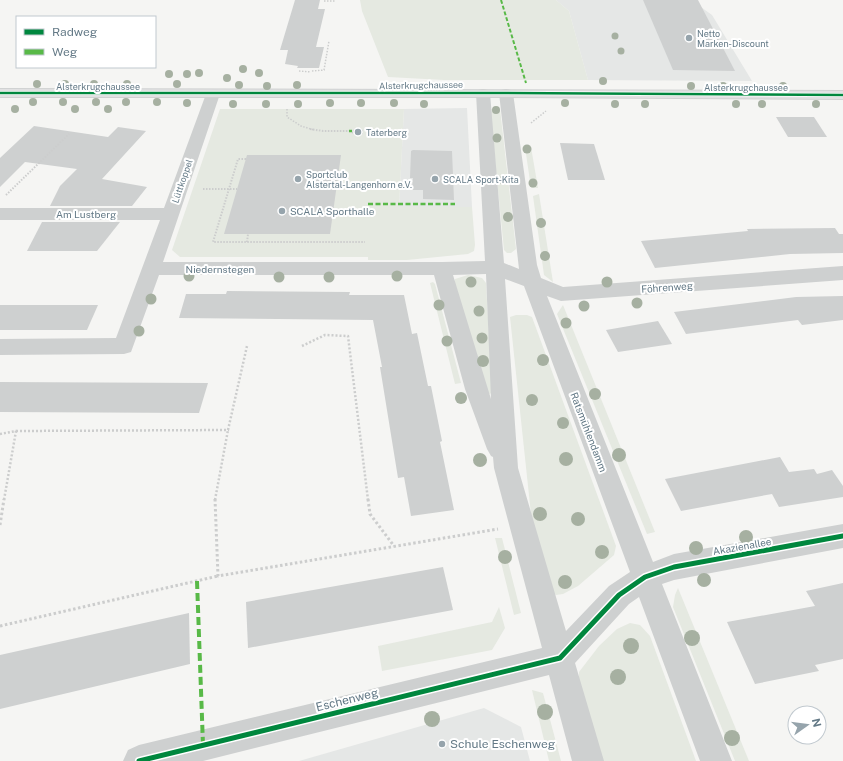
<svg xmlns="http://www.w3.org/2000/svg" width="843" height="761" font-family="'Public Sans',sans-serif">
<style>
.built{fill:#e5e7e6}
.green{fill:#e5e9e1}
.building{fill:#ced0d0}
.lines{fill:none;stroke-linecap:round;stroke-linejoin:round}
.major-casing{stroke:#d0d2d2;stroke-width:2}
.path-far3{stroke:#cccdcd;stroke-width:1.5;stroke-dasharray:1.5 1.5;stroke-linecap:butt}
.path-far2{stroke:#cccdcd;stroke-width:2;stroke-dasharray:1.5 1.5;stroke-linecap:butt}
.path-far1{stroke:#cccdcd;stroke-width:2.5;stroke-dasharray:2 2;stroke-linecap:butt}
.path{stroke:#cccdcd;stroke-width:3;stroke-dasharray:2.5 2.5;stroke-linecap:butt}
.minor{fill:#ced0d0;fill-rule:evenodd}
.major{fill:#e1e1e2;fill-rule:evenodd}
.quiet-far2{stroke:#58b947;stroke-width:2;stroke-dasharray:4 2;stroke-linecap:butt}
.quiet-far1{stroke:#58b947;stroke-width:2.5;stroke-dasharray:5 2.5;stroke-linecap:butt}
.quiet{stroke:#58b947;stroke-width:4;stroke-dasharray:8 4;stroke-linecap:butt}
.cycleway-far1-casing{stroke:#fff;stroke-width:4}
.cycleway-casing{stroke:#fff;stroke-width:8}
.cycleway-far1{stroke:#00873e;stroke-width:2.5}
.cycleway{stroke:#00873e;stroke-width:5}
.tree{fill:#a6b0a1}
.poi-dot{fill:#96a4ac;stroke:#fff;stroke-width:1.5}
.labels{text-anchor:middle;dominant-baseline:central;stroke-width:4;stroke-linejoin:round;paint-order:stroke}
.far-poi-label{font-size:9px;fill:#637986;stroke:#fff;text-anchor:start}
.far-street-label{font-size:9px;fill:#637986;stroke:#fff}
.poi-label{font-size:10px;fill:#637986;stroke:#fff;text-anchor:start}
.street-label{font-size:10px;fill:#637986;stroke:#fff}
.near-street-label{font-size:12px;fill:#637986;stroke:#fff}
.near-poi-label{font-size:12px;fill:#637986;stroke:#fff;text-anchor:start}
</style>
<rect width="100%" height="100%" fill="#f5f5f3"/>
<g class="built">
<path d="M556,0H691L712,15L752,81L588,80L569,11Z"/>
<path d="M467,108L472,207H399L404,109Z"/>
<path d="M484,708L521,727L530,761H299Z"/>
</g>
<g class="green">
<path d="M360,0H556L569,11L588,80H444L388,77L362,11Z"/>
<path d="M220,109H404L399,207H472L475,245L474,251L468,254L407,260H368V257H180L172,250Z"/>
<path d="M490,109H500L516,249L511,253H507L504,250Z"/>
<path d="M525,147H531L538,188H531Z"/>
<path d="M539,194L553,282L544,275L533,196Z"/>
<path d="M468,275L482,278L486,283L492,393L489,394L486,390L454,283L455,279Z"/>
<path d="M433,282L435,284L461,383L455,384L430,283Z"/>
<path d="M563,305L655,532L647,534L557,314Z"/>
<path d="M516,315H527L532,317L616,546L614,555L578,586L563,594L556,595L551,592L531,514L510,317Z"/>
<path d="M495,538H502L521,613L514,615Z"/>
<path d="M678,588L749,761H735L673,607L675,595Z"/>
<path d="M499,607L505,628L492,650L382,671L378,646L492,622Z"/>
<path d="M630,623L640,625L650,636L696,761H601L579,684V672L599,646L617,629Z"/>
<path d="M532,690L543,693L561,761H549Z"/>
</g>
<g class="building">
<path d="M295,0H320L318,9H325L316,47H324L319,68H297L298,66L285,64L288,50H280Z"/>
<path d="M643,0H698L735,71L673,70Z"/>
<path d="M776,117H814L827,137H788Z"/>
<path d="M34,126L108,137L118,127L146,131L102,179L147,187L132,206H50L60,186L77,169L25,162L0,187V158Z"/>
<path d="M560,143L594,144L605,180H568Z"/>
<path d="M413,150L452,151L454,200L423,199V190H412L413,178H410L411,151Z"/>
<path d="M247,155H341L330,234H224Z"/>
<path d="M42,222H120L97,251H27Z"/>
<path d="M835,228L839,234H843V253L790,254L655,268L641,241L748,231L747,229Z"/>
<path d="M227,291L350,292L349,295H404L412,334L417,333L428,386H431L442,441L440,442L454,510L411,516L404,477L398,478L380,367H382L373,320L179,318L186,294H226Z"/>
<path d="M843,296V320L802,325L798,320L686,334L674,312L796,297Z"/>
<path d="M0,305H98L87,330H0Z"/>
<path d="M658,321L672,344L618,352L606,330Z"/>
<path d="M0,382L208,383L199,413L0,412Z"/>
<path d="M780,457L789,472L814,469L817,474L832,470L843,486V497L779,507L772,494L681,511L665,479Z"/>
<path d="M443,567L453,610L248,648L246,602Z"/>
<path d="M843,583V659L815,665L819,671L755,684L727,622L815,606L806,591Z"/>
<path d="M189,613L190,664L0,709V655Z"/>
</g>
<g class="lines">
<g class="major-casing">
<path id="major" d="M0,89L843,91V99L506,97H0Z"/>
</g>
<g class="path-far3">
<path d="M324,1H336"/>
<path d="M299,71L311,72"/>
<path d="M312,71L324,70L329,41"/>
<path d="M287,109V117L301,126L314,130"/>
<path d="M531,123L546,111"/>
<path d="M354,130H362"/>
</g>
<g class="path-far2">
<path d="M310,129L323,131H349"/>
<path d="M357,129L352,132L356,134L362,133V129"/>
<path d="M246,159H238L213,242H365"/>
<path d="M203,189H237"/>
<path d="M6,195L69,134"/>
<path d="M247,242L248,234"/>
</g>
<g class="path-far1">
<path d="M302,346L325,335L348,336L368,500"/>
<path d="M16,431L228,430L247,346"/>
<path d="M0,434L16,431L4,500"/>
<path d="M215,500L228,430"/>
</g>
<g class="path">
<path d="M215,499L218,576L498,529"/>
<path d="M368,499L370,514L394,546"/>
<path d="M0,525L4,499"/>
<path d="M0,626L218,576"/>
</g>
<path class="minor" d="M483,89L488,90L490,93L504,263L519,269L499,93L501,90L506,89L511,90L513,93L537,265L541,278L563,287L843,266V280L561,301L547,296L653,562L674,554L843,524V548L674,580L662,584L732,761H700L639,597L629,604L575,663L604,761H572L549,675L203,761H123L128,750L139,745L542,648L494,468L493,457L491,456L487,449L465,389L434,275H159L131,352L124,354L0,355V339L116,338L160,220H0V208H164L206,94L208,91L213,90L218,91L220,94L163,262H442L485,261L476,93L478,90ZM486,274L491,399L453,275ZM505,279L524,286L630,572L609,586L566,631L518,468Z"/>
<use href="#major" class="major"/>
<path class="quiet-far2" d="M501,0L526,83"/>
<g class="quiet-far1">
<path d="M349,131H352"/>
<path d="M368,204H455"/>
</g>
<path class="quiet" d="M197,581L203,745"/>
<g class="cycleway-far1-casing">
<path id="cycleway-far1" d="M0,93H506L843,95"/>
</g>
<g class="cycleway-casing">
<path id="cycleway" d="M139,761L560,658L619,595L645,577L674,567L843,536"/>
</g>
<use href="#cycleway-far1" class="cycleway-far1"/>
<use href="#cycleway" class="cycleway"/>
</g>
<g class="tree">
<circle cx="615" cy="36" r="3.5"/>
<circle cx="621" cy="51" r="3.5"/>
<circle cx="243" cy="69" r="4"/>
<circle cx="199" cy="73" r="4"/>
<circle cx="259" cy="73" r="4"/>
<circle cx="169" cy="74" r="4"/>
<circle cx="187" cy="74" r="4"/>
<circle cx="227" cy="78" r="4"/>
<circle cx="603" cy="81" r="4"/>
<circle cx="37" cy="84" r="4"/>
<circle cx="65" cy="84" r="4"/>
<circle cx="94" cy="84" r="4"/>
<circle cx="127" cy="84" r="4"/>
<circle cx="177" cy="84" r="4"/>
<circle cx="239" cy="85" r="4"/>
<circle cx="297" cy="85" r="4"/>
<circle cx="267" cy="86" r="4"/>
<circle cx="691" cy="86" r="4"/>
<circle cx="723" cy="86" r="4"/>
<circle cx="783" cy="86" r="4"/>
<circle cx="33" cy="102" r="4"/>
<circle cx="63" cy="102" r="4"/>
<circle cx="96" cy="102" r="4"/>
<circle cx="126" cy="102" r="4"/>
<circle cx="157" cy="102" r="4"/>
<circle cx="187" cy="103" r="4"/>
<circle cx="330" cy="103" r="4"/>
<circle cx="361" cy="103" r="4"/>
<circle cx="394" cy="103" r="4"/>
<circle cx="565" cy="103" r="4"/>
<circle cx="233" cy="104" r="4"/>
<circle cx="266" cy="104" r="4"/>
<circle cx="298" cy="104" r="4"/>
<circle cx="424" cy="104" r="4"/>
<circle cx="615" cy="104" r="4"/>
<circle cx="645" cy="104" r="4"/>
<circle cx="736" cy="104" r="4"/>
<circle cx="762" cy="104" r="4"/>
<circle cx="816" cy="104" r="4"/>
<circle cx="15" cy="109" r="4"/>
<circle cx="75" cy="109" r="4"/>
<circle cx="108" cy="109" r="4"/>
<circle cx="496" cy="110" r="4"/>
<circle cx="497" cy="138" r="4.5"/>
<circle cx="527" cy="149" r="4.5"/>
<circle cx="503" cy="180" r="4.5"/>
<circle cx="533" cy="183" r="4.5"/>
<circle cx="508" cy="217" r="5"/>
<circle cx="541" cy="223" r="5"/>
<circle cx="545" cy="256" r="5"/>
<circle cx="189" cy="276" r="5.5"/>
<circle cx="397" cy="276" r="5.5"/>
<circle cx="279" cy="277" r="5.5"/>
<circle cx="329" cy="277" r="5.5"/>
<circle cx="471" cy="282" r="5.5"/>
<circle cx="607" cy="282" r="5.5"/>
<circle cx="151" cy="299" r="5.5"/>
<circle cx="637" cy="303" r="5.5"/>
<circle cx="439" cy="305" r="5.5"/>
<circle cx="584" cy="306" r="5.5"/>
<circle cx="479" cy="311" r="5.5"/>
<circle cx="566" cy="323" r="5.5"/>
<circle cx="139" cy="331" r="5.5"/>
<circle cx="482" cy="338" r="5.5"/>
<circle cx="447" cy="341" r="5.5"/>
<circle cx="543" cy="360" r="6"/>
<circle cx="483" cy="361" r="6"/>
<circle cx="595" cy="394" r="6"/>
<circle cx="461" cy="398" r="6"/>
<circle cx="532" cy="400" r="6"/>
<circle cx="563" cy="423" r="6"/>
<circle cx="619" cy="455" r="7"/>
<circle cx="566" cy="459" r="7"/>
<circle cx="480" cy="460" r="7"/>
<circle cx="540" cy="514" r="7"/>
<circle cx="578" cy="519" r="7"/>
<circle cx="746" cy="537" r="7"/>
<circle cx="696" cy="548" r="7"/>
<circle cx="602" cy="552" r="7"/>
<circle cx="505" cy="557" r="7"/>
<circle cx="704" cy="580" r="7"/>
<circle cx="565" cy="582" r="7"/>
<circle cx="692" cy="638" r="8"/>
<circle cx="631" cy="646" r="8"/>
<circle cx="618" cy="677" r="8"/>
<circle cx="545" cy="712" r="8"/>
<circle cx="432" cy="719" r="8"/>
<circle cx="732" cy="738" r="8"/>
</g>
<g class="poi-dot">
<circle cx="689" cy="38" r="4"/>
<circle cx="358" cy="132" r="4"/>
<circle cx="298" cy="179" r="4"/>
<circle cx="435" cy="179" r="4"/>
<circle cx="282" cy="211" r="4"/>
<circle cx="442" cy="744" r="4"/>
</g>
<g class="labels">
<g class="far-poi-label">
<text x="697" y="33">Netto<tspan x="697" dy="10">Marken-Discount</tspan></text>
<text x="366" y="132">Taterberg</text>
<text x="306" y="174">Sportclub<tspan x="306" dy="10">Alstertal-Langenhorn e.V.</tspan></text>
<text x="443" y="179">SCALA Sport-Kita</text>
</g>
<g class="far-street-label">
<text transform="translate(421 85) rotate(-1)">Alsterkrugchaussee</text>
<text x="98" y="86">Alsterkrugchaussee</text>
<text x="746" y="87">Alsterkrugchaussee</text>
<text transform="translate(182 181) rotate(-71)">Lüttkoppel</text>
</g>
<g class="poi-label">
<text x="290" y="211">SCALA Sporthalle</text>
</g>
<g class="street-label">
<text x="86" y="214">Am Lustberg</text>
<text x="220" y="269">Niedernstegen</text>
<text transform="translate(667 287) rotate(-4)">Föhrenweg</text>
<text transform="translate(589 432) rotate(69)">Ratsmühlendamm</text>
<text transform="translate(742 546) rotate(-10)">Akazienallee</text>
</g>
<g class="near-street-label">
<text transform="translate(347 700) rotate(-14)">Eschenweg</text>
</g>
<g class="near-poi-label">
<text x="450" y="744">Schule Eschenweg</text>
</g>
</g>
<rect x="16" y="16" width="140" height="52" fill="#ffffff" stroke="#c1c9cf"/>
<rect x="24" y="29" width="20" height="6" fill="#00873e" stroke="#c1c9cf"/>
<text x="52" y="36" font-size="12" fill="#637986">Radweg</text>
<rect x="24" y="49" width="20" height="6" fill="#58b947" stroke="#c1c9cf"/>
<text x="52" y="56" font-size="12" fill="#637986">Weg</text>
<g transform="translate(807 725) rotate(76)"><circle r="19" fill="#ffffff" stroke="#c1c9cf"/>
<path d="M0-3L7 15L0 10L-7 15Z" fill="#96a4ac"/>
<text y="-6" font-size="11" font-weight="bold" text-anchor="middle" fill="#637986">N</text>
</g>
</svg>
